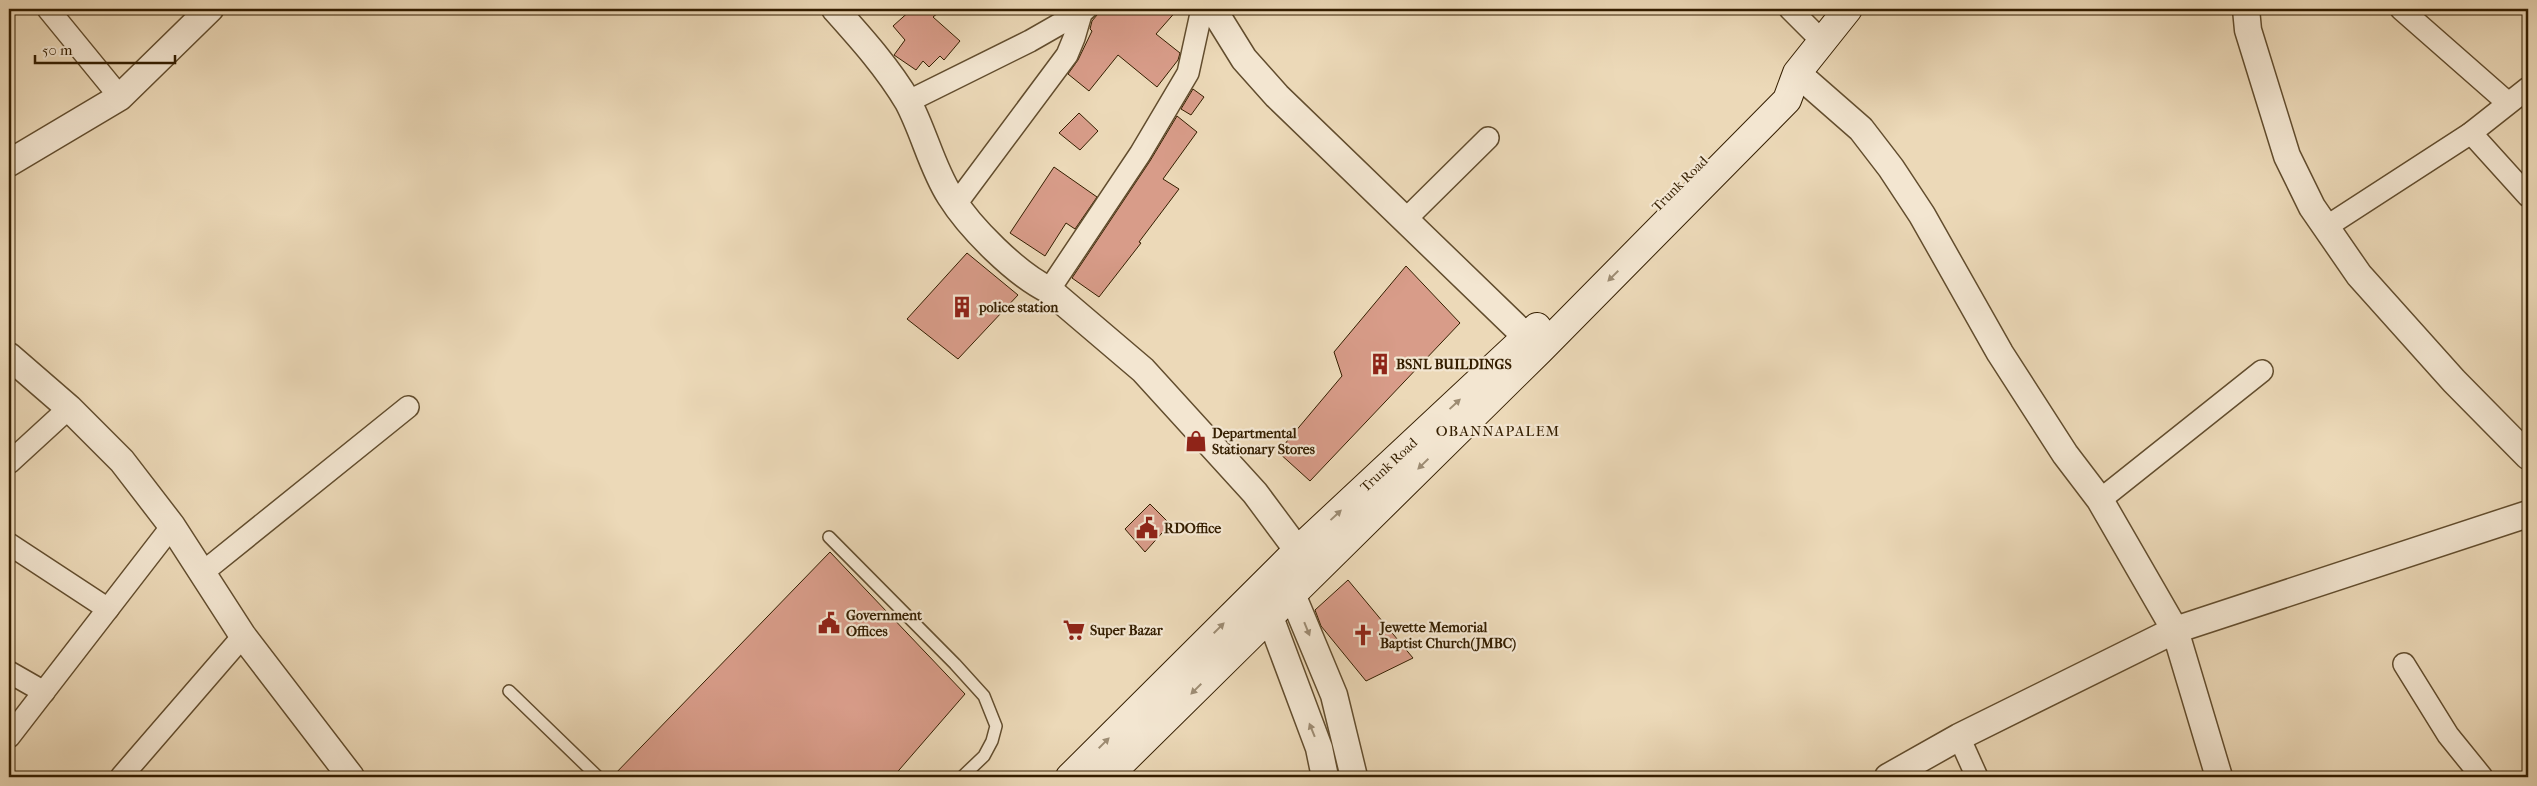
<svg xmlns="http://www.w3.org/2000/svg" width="2537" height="786" font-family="'IM FELL French Canon',serif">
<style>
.building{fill:#d89c89;stroke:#341e00}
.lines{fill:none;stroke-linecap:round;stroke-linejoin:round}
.service-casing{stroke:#624d2e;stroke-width:14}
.minor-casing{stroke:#624d2e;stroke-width:24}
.tertiary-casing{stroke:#624d2e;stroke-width:29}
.secondary-casing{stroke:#341e00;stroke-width:30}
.service{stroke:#f3e6d1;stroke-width:11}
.minor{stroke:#f3e6d1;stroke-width:21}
.tertiary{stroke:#f3e6d1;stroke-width:26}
.secondary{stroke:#f3e6d1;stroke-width:28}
.oneway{fill:#9d8c73}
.labels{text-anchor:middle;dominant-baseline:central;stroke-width:4.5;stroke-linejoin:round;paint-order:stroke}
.street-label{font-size:14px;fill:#341e00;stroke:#f3e6d1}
.poi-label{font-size:14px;font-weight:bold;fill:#341e00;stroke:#f3e6d1;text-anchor:start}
.neighbourhood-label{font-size:15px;letter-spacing:1px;fill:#341e00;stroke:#f3e6d1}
</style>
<rect width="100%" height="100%" fill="#ecd9b8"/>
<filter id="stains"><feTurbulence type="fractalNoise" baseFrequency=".004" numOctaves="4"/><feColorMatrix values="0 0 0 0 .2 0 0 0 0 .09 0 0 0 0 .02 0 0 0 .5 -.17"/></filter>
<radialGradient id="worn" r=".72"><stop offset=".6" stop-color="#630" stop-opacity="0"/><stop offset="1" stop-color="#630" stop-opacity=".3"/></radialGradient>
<g class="building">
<path d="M912,9H943L933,17L960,41L944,60L940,56L929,67L923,61L916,70L894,55L905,40L893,26Z"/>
<path d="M1102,9H1178L1156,34L1180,53L1178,60L1157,87L1118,55L1089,91L1068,74L1078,60L1092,31L1090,29L1092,21Z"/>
<path d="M1193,89L1204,97L1191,115L1181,109Z"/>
<path d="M1079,113L1098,131L1080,150L1059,133Z"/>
<path d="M1177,116L1197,132L1163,179L1179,189L1139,242L1141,243L1099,297L1072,278L1150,161Z"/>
<path d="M1054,167L1097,197L1075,229L1066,223L1045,256L1010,233Z"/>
<path d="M967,253L1018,295L958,359L907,319Z"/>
<path d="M1406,266L1460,323L1310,481L1278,452L1342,376L1334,352Z"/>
<path d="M1150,504L1170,524L1145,552L1125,529Z"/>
<path d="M830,552L965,694L893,777H612Z"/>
<path d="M1348,580L1413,658L1366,681L1321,626L1315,610Z"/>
</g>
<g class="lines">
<g class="service-casing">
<g id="service">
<path d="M829,537L955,664L984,696L996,726L992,741L984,756L962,777"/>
<path d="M509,691L598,777"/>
</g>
</g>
<g class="minor-casing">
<g id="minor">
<path d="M48,9L120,97"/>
<path d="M1790,9L1823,42"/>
<path d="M2401,9L2508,103"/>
<path d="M907,102L1030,41L1086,9"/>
<path d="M2471,133L2528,196"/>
<path d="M956,204L1067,55L1074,38L1081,14"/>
<path d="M1404,221L1488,138"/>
<path d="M2326,227L2471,133L2528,88"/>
<path d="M1049,290L1140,154L1188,73L1202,9"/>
<path d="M9,463L69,408"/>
<path d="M2100,500L2262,371"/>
<path d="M9,544L108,609"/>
<path d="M202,573L408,407"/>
<path d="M2404,664L2448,735L2482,777"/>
<path d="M9,672L44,692"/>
<path d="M9,737L172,526"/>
<path d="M1959,737L1977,777"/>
<path d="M121,777L243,636"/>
</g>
</g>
<g class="tertiary-casing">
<g id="tertiary">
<path d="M835,9C861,38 888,68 908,102C924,132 932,168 950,196C970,228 1016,274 1049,290L1143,370L1255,493L1310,567"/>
<path d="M1213,9L1244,59L1277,96L1540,350"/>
<path d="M2246,9L2248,30L2287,156L2312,207L2359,275L2454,381L2528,456"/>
<path d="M1797,73L1861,129L1891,168L1922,215L2000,353L2065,454L2100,500L2175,630L2219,777"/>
<path d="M9,163L120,97L210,9"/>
<path d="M9,356L69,408L122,461L172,526L243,636L351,777"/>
<path d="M1284,575L1334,695L1354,777"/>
<path d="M1256,600L1270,617L1319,748L1325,777"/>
<path d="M1888,777L1959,737L2175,630L2528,514"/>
</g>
</g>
<g class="secondary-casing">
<g id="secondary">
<path d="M1070,777L1297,551L1537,327"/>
<path d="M1107,777L1540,350L1787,100L1797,73L1848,9"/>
</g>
</g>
<use href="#service" class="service"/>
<use href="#minor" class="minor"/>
<use href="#tertiary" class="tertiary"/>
<use href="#secondary" class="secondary"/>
</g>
<defs><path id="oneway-solid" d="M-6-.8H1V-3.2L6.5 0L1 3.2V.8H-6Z" transform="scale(1.25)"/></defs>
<g class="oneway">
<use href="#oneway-solid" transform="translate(1613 276) rotate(135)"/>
<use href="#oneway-solid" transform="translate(1455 404) rotate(-43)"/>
<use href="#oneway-solid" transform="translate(1423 464) rotate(136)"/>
<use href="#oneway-solid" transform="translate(1336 515) rotate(-43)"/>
<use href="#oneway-solid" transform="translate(1219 628) rotate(-45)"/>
<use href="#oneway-solid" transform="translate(1307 629) rotate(68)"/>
<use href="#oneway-solid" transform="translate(1196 689) rotate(135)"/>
<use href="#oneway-solid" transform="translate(1312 730) rotate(-112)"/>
<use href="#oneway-solid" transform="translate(1104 743) rotate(-45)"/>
</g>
<defs>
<g id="building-bare" transform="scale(1.725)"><path d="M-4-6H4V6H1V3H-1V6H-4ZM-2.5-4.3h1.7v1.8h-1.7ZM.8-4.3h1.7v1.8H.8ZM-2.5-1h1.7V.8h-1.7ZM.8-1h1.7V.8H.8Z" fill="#8f2418" stroke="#f3e6d1" stroke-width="2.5" paint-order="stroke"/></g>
<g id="shop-bare" transform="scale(1.725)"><path d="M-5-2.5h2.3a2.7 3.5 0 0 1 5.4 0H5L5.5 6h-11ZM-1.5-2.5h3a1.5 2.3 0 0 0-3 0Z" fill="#8f2418" stroke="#f3e6d1" stroke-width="2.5" paint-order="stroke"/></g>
<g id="civic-bare" transform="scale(1.725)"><path d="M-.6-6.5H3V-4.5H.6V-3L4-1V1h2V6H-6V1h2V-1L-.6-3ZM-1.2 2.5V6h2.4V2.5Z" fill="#8f2418" stroke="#f3e6d1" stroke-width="2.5" paint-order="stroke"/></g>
<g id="supermarket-bare" transform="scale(1.725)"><path d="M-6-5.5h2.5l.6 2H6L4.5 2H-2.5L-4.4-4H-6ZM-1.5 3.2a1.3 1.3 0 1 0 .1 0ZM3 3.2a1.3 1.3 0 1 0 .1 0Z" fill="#8f2418" stroke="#f3e6d1" stroke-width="2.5" paint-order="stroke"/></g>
<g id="church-bare" transform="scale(1.725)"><path d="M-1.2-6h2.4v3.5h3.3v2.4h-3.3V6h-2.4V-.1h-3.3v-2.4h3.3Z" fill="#8f2418" stroke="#f3e6d1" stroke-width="2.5" paint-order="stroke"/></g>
</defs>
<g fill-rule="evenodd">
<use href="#building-bare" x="962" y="307"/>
<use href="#building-bare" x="1380" y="364"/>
<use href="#shop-bare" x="1196" y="441"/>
<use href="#civic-bare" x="1147" y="528"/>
<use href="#civic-bare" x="829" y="623"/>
<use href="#supermarket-bare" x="1074" y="630"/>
<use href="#church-bare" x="1363" y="635"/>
</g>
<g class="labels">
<g class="street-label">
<text transform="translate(1680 184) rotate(-45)">Trunk Road</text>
<text transform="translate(1389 465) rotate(-43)">Trunk Road</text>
</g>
<g class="poi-label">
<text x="979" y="307">police station</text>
<text x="1396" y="364">BSNL BUILDINGS</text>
<text x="1212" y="433">Departmental<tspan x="1212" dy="16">Stationary Stores</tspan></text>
<text x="1164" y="528">RDOffice</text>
<text x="846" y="615">Government<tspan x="846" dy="16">Offices</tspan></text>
<text x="1380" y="627">Jewette Memorial<tspan x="1380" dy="16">Baptist Church(JMBC)</tspan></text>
<text x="1090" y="630">Super Bazar</text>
</g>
<g class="neighbourhood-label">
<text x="1498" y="431">OBANNAPALEM</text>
</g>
</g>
<rect width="2537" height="786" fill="none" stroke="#ecd9b8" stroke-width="30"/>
<rect x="10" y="10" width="2517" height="766" fill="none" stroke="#341e00" stroke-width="2.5"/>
<rect x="15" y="15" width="2507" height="756" fill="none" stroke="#341e00"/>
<path d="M35 55v8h140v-8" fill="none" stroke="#341e00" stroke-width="2.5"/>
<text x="42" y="55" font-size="15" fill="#341e00" stroke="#f3e6d1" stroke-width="4" paint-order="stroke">50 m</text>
<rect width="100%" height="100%" filter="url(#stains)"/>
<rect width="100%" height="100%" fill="url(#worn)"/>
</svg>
